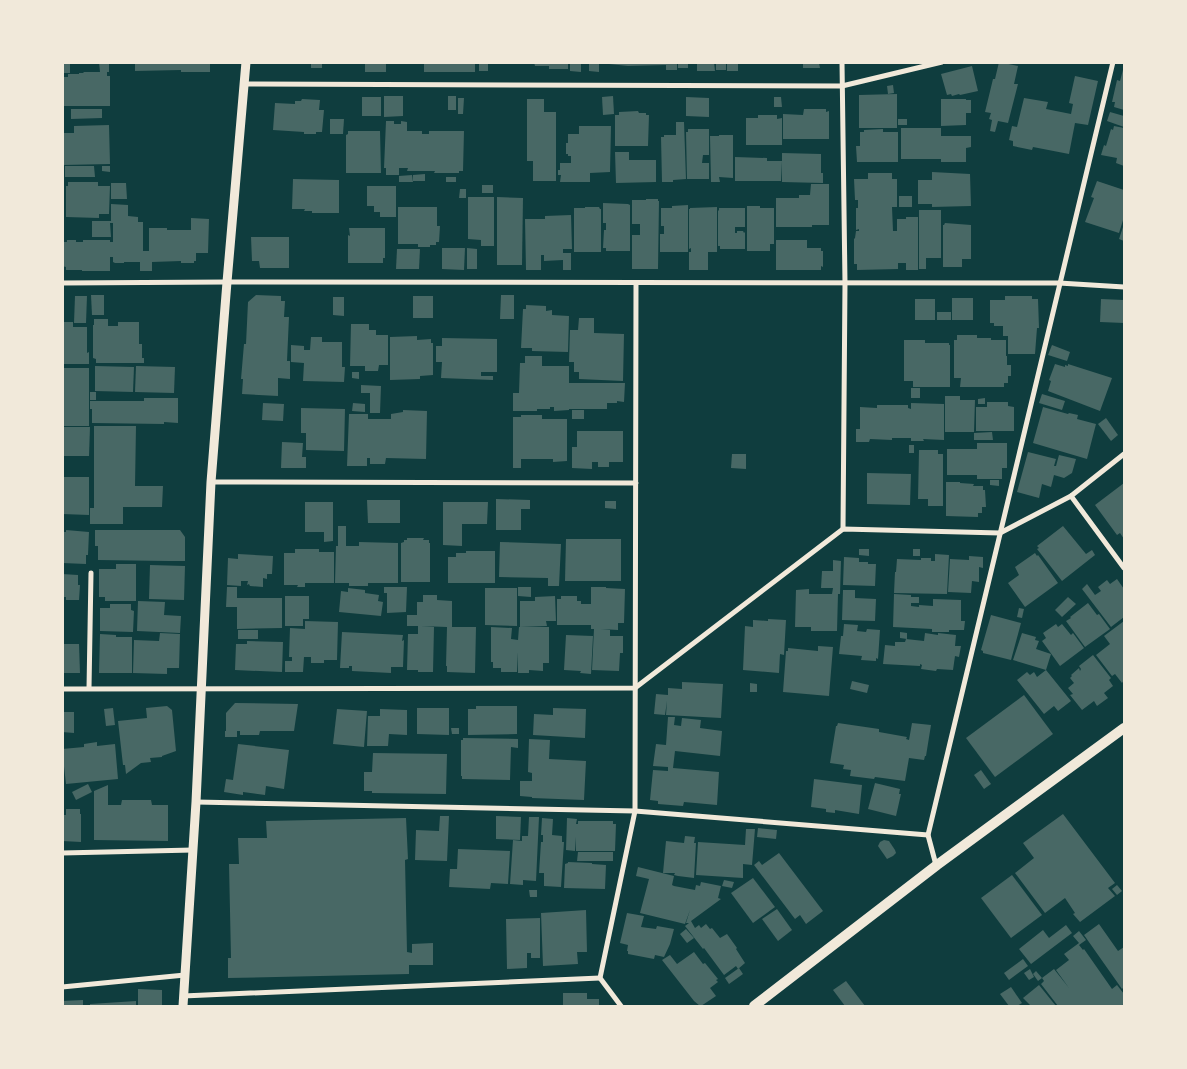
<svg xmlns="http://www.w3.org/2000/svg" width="1187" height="1069" font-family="'Libre Baskerville',serif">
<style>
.building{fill:#486865}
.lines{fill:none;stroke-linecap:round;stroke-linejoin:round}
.minor{stroke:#f1e9da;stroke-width:5}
.tertiary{stroke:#f1e9da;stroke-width:9}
.secondary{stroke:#f1e9da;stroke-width:10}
</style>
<rect width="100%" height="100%" fill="#0f3d3e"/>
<g class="building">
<rect x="62" y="62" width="8" height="11"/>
<path d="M99,62H109V72H107V76H110V106H62V77H68V74H79V73H84L83,72H100Z"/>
<path d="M135,62H210V72H181V70L135,71Z"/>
<rect x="311" y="62" width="11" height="6"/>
<path d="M352,62H386V72H365V64H352Z"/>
<rect x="424" y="62" width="51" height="10"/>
<rect x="479" y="62" width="9" height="9"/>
<path d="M534,62H568V69H549V66H535Z"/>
<path d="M570,62H581V72L570,71Z"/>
<path d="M589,62H599V72L589,71Z"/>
<path d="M609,62H677V70H666V65L628,66L609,64Z"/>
<rect x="678" y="62" width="10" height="6"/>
<path d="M697,62H714L715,71H697Z"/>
<rect x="716" y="62" width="10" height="8"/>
<path d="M738,62V71H727V63Z"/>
<path d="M803,62L819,63L820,68H803Z"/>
<path d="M999,62L1018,66L1014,84H1018L1008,123L998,121L995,132L990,131L992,120L989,119L991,113L985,112L993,79H995Z"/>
<path d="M972,66L978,91L960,95L959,94L952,96L951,94L947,95L941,74Z"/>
<path d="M1124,66V110L1114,107L1115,102H1112L1117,80L1120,81Z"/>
<path d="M1075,76L1098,81L1088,125L1075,123L1069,154L1033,147L1032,150L1013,146V141L1009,140L1012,126L1017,127L1024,98L1048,102L1046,109L1071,114L1073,104L1069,103Z"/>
<path d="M893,85L894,93L888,94L887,86Z"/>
<path d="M897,94V128H859V95Z"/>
<path d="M384,96H403V116L384,117Z"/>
<rect x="448" y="96" width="8" height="14"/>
<path d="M613,96L614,114L603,115L602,97Z"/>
<rect x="362" y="97" width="19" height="19"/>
<path d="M686,97L709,98V117L686,116Z"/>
<path d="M774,97H781L782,107H774Z"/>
<path d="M458,98H464L463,114H458Z"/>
<path d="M302,99L320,100L319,110H324L322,132H316V134H304V132L273,130L275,103L295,104V101H301Z"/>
<path d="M527,99H544V112H556V181H533V161H527Z"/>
<path d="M941,99H966V100H971V113H966V125L941,126Z"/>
<path d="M71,109H102V118L71,119Z"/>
<path d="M804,109H826V112L829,111V139H783V114L803,115Z"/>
<path d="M638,111L639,113H646V115H649L648,146H615V115H619V112Z"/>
<path d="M1110,112L1124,116V127L1107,121Z"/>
<path d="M758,115H777V119L782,118V145H746V118H758Z"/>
<path d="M330,119H344L343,134H330Z"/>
<rect x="898" y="119" width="9" height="6"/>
<path d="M386,121H394V124H401V121L407,122V131H422V134H429V131H464L463,171H459V173H434L435,171H407L408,168H399V175H386V168H384Z"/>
<path d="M676,122H684L686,179L673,180V182H662L661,137H664V135H676Z"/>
<path d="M109,125L110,164L63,165V133H74V126Z"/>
<path d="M579,126H611L610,172L590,173V182H560L561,175H558V170H560V163H571V156H568V154H566V143H568V134H579Z"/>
<path d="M1114,126L1124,128V166L1116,163L1117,158L1101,155L1104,145L1106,146L1111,129L1113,130Z"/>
<path d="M901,128H941V136H971V147L966,148V162H941V159H901Z"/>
<path d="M688,129H709V155H703L702,163H709V179H687L686,132H688Z"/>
<path d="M883,129V132H898V162H857L856,146H860V132H864V130Z"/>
<path d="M348,131H380L381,173H346V135L348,134Z"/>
<path d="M719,135H733V178L719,177L720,182H711L710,136H719Z"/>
<path d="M615,152H629V160H656V182L616,183Z"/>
<path d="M782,153L821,154V173H823V183L782,182Z"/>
<path d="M735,157L767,158V161H782L781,181H735Z"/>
<path d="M65,166H94L95,177H65Z"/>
<path d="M102,166H110V172L102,171Z"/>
<path d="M932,172L970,174L971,206L932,207V204H918V180H932Z"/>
<path d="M868,173H892V179H897V207H892L893,231H897V219H906V217H918V270H906V263H898V269L857,270V264H854V239L855,238L856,231H859V229L856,230V208H858V200H855L854,179H868Z"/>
<path d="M425,174V181H413V175Z"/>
<path d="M412,175L413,182H399V176Z"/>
<rect x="446" y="177" width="10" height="5"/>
<path d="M293,179L339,180V213H312V211H304L305,209H292Z"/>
<path d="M1097,181L1124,190V217L1119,233L1085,222L1094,198L1091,197Z"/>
<path d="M68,182H98V186H110L109,214H99V218L66,217V186H68Z"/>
<path d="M111,183H126L127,199H111Z"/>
<path d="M811,184H829V225H812V227H776V198H799V195H810Z"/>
<rect x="482" y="185" width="11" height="8"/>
<path d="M367,186H396V217H380V212H374V206H367Z"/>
<path d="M460,189H466V198H459Z"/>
<rect x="899" y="196" width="13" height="11"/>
<path d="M468,197H494V246H481V240L468,239Z"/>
<path d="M497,197L523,198L522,265H497Z"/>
<path d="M646,199H658V201H659L658,269H632V235H640V224H632V200H646Z"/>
<path d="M603,203L628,204L630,205V251H606V248H603L604,230H606V223H603Z"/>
<path d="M111,204L128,205V216L138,217V222H143V251H149V228H167V230H191V218L209,219L208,253H196V261H194V263H181V261L152,262V271H140V262H124V263H115L113,262V257H110V271H82V270H66V267L62,266V242H67V240H76V242H83V240H110V242H113V223H110L111,237H92V221H111Z"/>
<path d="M688,205V252H660V234H664V226H661V208H672V206Z"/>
<path d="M747,206H760V208H774V244H770V251H747Z"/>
<path d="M398,207H437V226H440L439,242H436V245H430V247H418V244H398Z"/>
<path d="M585,207H599L600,209H601V252H574V208H585Z"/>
<path d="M717,207V252H708V270H689V252H691V248L689,249V209H690V208Z"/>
<path d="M719,208H745V227H735V233H737V231H743L744,233L745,232V249H720V246H718V210L719,211Z"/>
<path d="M919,210H941V258H926V269H919Z"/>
<path d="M571,215L572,249H563V253H571V270H563V260L544,261V255H541V270H526L525,219H545V216Z"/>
<path d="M945,223L971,225V259H962V267H943V225H944Z"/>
<path d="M1124,224V241L1119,239Z"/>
<path d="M349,228H385V258H383V263H348V235L350,236Z"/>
<path d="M251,237H289V268H260L259,261H252Z"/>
<path d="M776,240H807V248H821V251H823V267L821,266V270H776Z"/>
<path d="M442,248H465L464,270L442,269Z"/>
<path d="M467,248L477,249V269H467Z"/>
<path d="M397,249H420L419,269H396Z"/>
<path d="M91,295H104V315H92Z"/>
<path d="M256,295L281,296V301H285L284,317H289L287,361H290V379L278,378V396L242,394L243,379H241L244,344H246L248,302Z"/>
<path d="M501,295H514V319H500Z"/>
<path d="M75,296H87L86,323H74Z"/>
<rect x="413" y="296" width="20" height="22"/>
<path d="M1005,296H1032V299H1038L1039,328H1037L1035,354H1008V336H1003V326H994V323H990V300H1005Z"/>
<path d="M333,297H344V316L333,315Z"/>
<rect x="952" y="298" width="21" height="22"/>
<rect x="915" y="299" width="20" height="21"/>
<path d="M1101,299L1124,300V323L1100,322Z"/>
<path d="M526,305L546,306V311L552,310V315L569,316L568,352L532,351V348H521L523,309H526Z"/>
<rect x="937" y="312" width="14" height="8"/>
<path d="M579,318H594V333L624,334L623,381L579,379V372H574V362H569L570,330H578Z"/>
<path d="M94,319H108V326H118V322H139V344H142V358H144V363H96V359L93,358V325H94Z"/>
<path d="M62,322H73V327H87V353L89,352V364H62Z"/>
<path d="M351,324H369V330H376V335H388V365H379L378,371H365V366H350Z"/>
<path d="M957,335H977V338H991V340H1006V356H1007V365H1011V376H1008V383H1004V387H960L961,378H954V340H957Z"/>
<path d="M417,336V340L431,339V343H433V375L420,376V379L390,380V337Z"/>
<path d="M311,337H322V342H342V367H345L344,382L303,381L304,363L291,362V345L304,346V350H310Z"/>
<path d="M442,338L497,339V372H481V376H493V380L441,378L442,362H436V346H442Z"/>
<path d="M904,340H925V343H949V345H950V387H913V381H904Z"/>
<path d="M1052,345L1070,352L1067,361L1048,355Z"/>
<path d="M525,356H542V366H569V383H625L624,402L617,401V403H607V409H569V410L554,411V407H550V409H537V411H513V393H519L520,363H525Z"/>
<path d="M1055,364L1065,367V365L1068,366V364L1112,378L1100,411L1048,391L1051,381L1049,380Z"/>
<path d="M95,366L134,367L133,392L95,391Z"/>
<path d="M136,366L175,367L174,393L135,392Z"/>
<rect x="63" y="368" width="26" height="58"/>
<path d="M352,372H359V379L352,378Z"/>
<path d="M361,385L381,386L380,413H370V393H361Z"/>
<rect x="911" y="388" width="9" height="10"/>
<rect x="90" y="392" width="6" height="8"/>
<path d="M1042,394L1065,401L1062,410L1039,403Z"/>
<path d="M945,396H960V400H975L974,432H945Z"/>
<path d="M144,398H178V423L164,422V424L92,423V409H90V401H144Z"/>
<path d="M985,398V404H978V399Z"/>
<path d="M987,402H1008V406L1014,407V431H976V407H987Z"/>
<path d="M263,403L284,404L283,421L262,420Z"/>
<path d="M353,403L365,404V412L352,411Z"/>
<path d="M911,403L944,404V440L923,439L924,441H911V438H892V440L870,439L869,442H856V429H860V407L877,408V405H908V408L911,409Z"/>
<path d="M1043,407L1068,414L1069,413L1078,415L1077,419L1096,424L1087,459L1033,443Z"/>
<path d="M301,408L345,409L344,451L306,450V433H301Z"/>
<path d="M403,410L427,411L426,459L386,458L385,464H370V458H367V466H347L349,414H368V419H391V414L403,412Z"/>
<rect x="572" y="410" width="12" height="9"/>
<path d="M521,415H542V419H567V461L553,462V459H521V468H513V417H521Z"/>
<path d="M1106,418L1118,435L1111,441L1098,424Z"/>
<path d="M94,426H136L135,486H163L162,507H123V524H90V508H94Z"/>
<path d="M62,427H90L89,456H62Z"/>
<path d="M577,431H623V462H609V467H598V462H592V469L572,468V447H577Z"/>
<path d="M992,432L993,440H974V433Z"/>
<path d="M282,442L303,443L302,457H306V468H281Z"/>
<path d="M977,443H1007V468H1002V479H977V475H947V449H977Z"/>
<rect x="909" y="445" width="5" height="8"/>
<path d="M919,450H938V454H943V506H928V499H918Z"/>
<path d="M1028,452L1056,459L1054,466H1056L1059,455L1076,459L1072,473L1064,478L1054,475L1051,487L1042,484L1039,498L1017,492Z"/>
<path d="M732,454H746V469L731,468Z"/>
<path d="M867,473L911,474L910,505L867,504Z"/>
<path d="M62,477H89V515L62,514Z"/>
<path d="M990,480H999V486L990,485Z"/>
<path d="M946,482H960V483L974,484L973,486H983V490H985L986,507H982V513H978V517L946,516Z"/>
<path d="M1124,483V539L1120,533L1117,535L1095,505Z"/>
<path d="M496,499L530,500V509H521V530H496Z"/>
<path d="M367,500H400V523H368Z"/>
<path d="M605,501H616V509L605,508Z"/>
<path d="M305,502H333V541L324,542V532H305Z"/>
<path d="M443,502H488L487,524H462V546L443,545Z"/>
<path d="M338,526H346V546H359V542L398,543V583H368V586H349V583H335L336,546H338Z"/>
<path d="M1063,526L1086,554L1092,550L1095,555L1062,581L1037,549L1039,548L1037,546Z"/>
<path d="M66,530L89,532L88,555H86V564L62,563V532H66Z"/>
<path d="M95,530H180L185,537V561H168V554V561L98,560V546H95Z"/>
<path d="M407,538H424L423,540H429V543H430V582H401V543L404,542V540H407Z"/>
<path d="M566,539H621V581H565Z"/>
<path d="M500,542L561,544L559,586H548V578L499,577Z"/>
<path d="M295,549H319V552H334V583H305V587H297L298,585H284V553H295Z"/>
<path d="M859,549H869V556L859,555Z"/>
<rect x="913" y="549" width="7" height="7"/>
<path d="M466,551H495V583H448V557H456V553H466Z"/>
<path d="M1035,553L1037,556L1038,555L1058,583L1025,607L1008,583L1019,575L1015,567Z"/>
<path d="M238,554L273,556L272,574H267V579L263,578V587L250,586L249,584L247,585L248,581H241V586L227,585L228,558L238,559Z"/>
<path d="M935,554L949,555L947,594L894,593L895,572H896L897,559L921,560V558H931V561H935Z"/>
<path d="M969,556L983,557V568L979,567V582L972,581L971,593L948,592L950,559L969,560Z"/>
<path d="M844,557L859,558V562H868V564H876L875,586L843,585Z"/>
<path d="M833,560L841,561L840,594H838L837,631H811V627H795L796,590L809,589V594H832L833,588H821L822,571H833Z"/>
<path d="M116,564H136V601H105V597H99V569H116Z"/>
<path d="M150,565L185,566L184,600L149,599Z"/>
<path d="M62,574L78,575V585H80L79,600H66V597H62Z"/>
<path d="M1117,579L1124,589V617L1111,627L1082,589L1087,584L1095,595L1101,591L1098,587L1107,580L1110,584Z"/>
<path d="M227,587H237V598H282V628L237,629V607H226Z"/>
<path d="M384,587H407L406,612L387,613V593H384Z"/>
<path d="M518,587H531V597L518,596Z"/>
<path d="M591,587H606V588L625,589L624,623H618V630L601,629L610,630V636H623V653H620L619,671L592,670L594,629H591V625H557V599H561V596H577V601H581V604H591Z"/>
<path d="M348,588L365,590V593L379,595L378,601L383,602L381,616L339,612L341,591L348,592Z"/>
<path d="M485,588H517V626L485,625Z"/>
<path d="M843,590H855V598L876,599L875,621L842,620Z"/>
<path d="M894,594L911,595V597H919V603H911V606L919,607V605L933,606V599L961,600V621H965L964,630H949V632H932V629L893,627Z"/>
<path d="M423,595H437V600L452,601V627H476L475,673L447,672V666H446L447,627L421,626L434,627L433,672H418V670H407L408,634H418V626H407V615H417V602H423Z"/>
<path d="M285,596H309V619H303V626H285Z"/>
<path d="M555,596L556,621H546L547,626L520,627V601H535V597Z"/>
<path d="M1068,597L1076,604L1062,617L1055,610Z"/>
<path d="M138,601L165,602L164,615L181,616L180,633L137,631Z"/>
<path d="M1088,603L1097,615L1099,614L1110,629L1085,647L1066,621L1071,618L1070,617Z"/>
<path d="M110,604H131V610L134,611L133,632L100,631V608H110Z"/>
<path d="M1019,608L1024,609L1022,618L1017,617Z"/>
<path d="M991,615L1021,623L1011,660L983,653V651L981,650Z"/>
<path d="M768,619L786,620L784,655L780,654L779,673L743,670L745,626L753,627V620L768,621Z"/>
<path d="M305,621L338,622L337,660H324V663H311V657H304L303,672H285V661H292V657H289L290,628L305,629Z"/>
<path d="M1124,621V680L1122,683L1115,674L1112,676L1096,655L1110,644L1104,636Z"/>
<path d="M844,624L858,625L857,631L866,632L867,629L880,630L878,659L876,658V661L861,660L862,656L839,654L841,636H843Z"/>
<path d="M1056,624L1058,627L1062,624L1071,635L1073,633L1084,648L1060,666L1042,641L1046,638L1043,633Z"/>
<path d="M491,627L512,628L511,639L518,640L519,627H549V663H543V671L529,670V673H518V652L517,672H501V668H493V662H491Z"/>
<rect x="238" y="630" width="20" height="9"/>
<path d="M342,632L403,635L402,641L404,640L403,667H391V673L352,671V666H349V668H340Z"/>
<path d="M900,632L907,633V639L900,638Z"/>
<path d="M160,633L180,634L179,668H167V674L133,673L134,640L159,641Z"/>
<path d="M925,633L938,635V633L956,635L955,646H961L959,657L955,656L953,670L937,669L936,671L921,669L922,665L920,664V666L883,664L885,645L895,646V642H905L906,639L924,641Z"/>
<path d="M1022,633L1036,637L1035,640L1039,641L1036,649L1051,654L1046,670L1013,660Z"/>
<path d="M100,634L116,635V637H132V673H99Z"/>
<path d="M566,635L593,636L591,674L580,673L581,671L564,670Z"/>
<path d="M247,641L283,642L282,672L235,670L236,644H247Z"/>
<path d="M62,644H79L80,673H62Z"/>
<path d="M818,646L833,647L829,696L783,692L786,651H788V648L818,651Z"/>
<path d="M1093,655L1111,678L1109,680L1113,686L1104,693L1108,698L1097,706L1094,701L1082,710L1070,695L1073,694L1068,688L1074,683L1070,678L1072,676L1071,675L1079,668L1080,671L1081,669L1079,666Z"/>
<path d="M1046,670L1071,701L1058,711L1054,706L1044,714L1017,680L1027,672L1030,675L1034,672L1037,677Z"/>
<path d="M852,681L869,685L867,693L850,689Z"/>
<path d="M682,682L723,684L721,718L666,715L667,701L665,715L654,714L656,694L668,695V688L682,689Z"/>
<path d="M750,683L757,684V692H750Z"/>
<path d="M1024,695L1053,734L995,777L966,738Z"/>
<path d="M235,703L298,704L294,731H260L259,735H240V731H237V737H225V731H226V713Z"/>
<path d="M167,706L172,710L176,751L162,756V757L150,758L151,762L141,763L126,774L125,765H123L118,721L147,718L146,708Z"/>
<path d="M476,706H517V734L468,735V709H476Z"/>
<path d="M113,708L115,725L106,726L104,709Z"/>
<path d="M417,708H449V735L417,734Z"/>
<path d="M553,708L586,709L585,738L533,735L534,714L553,715Z"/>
<path d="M337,709L367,711L364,747L333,744Z"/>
<path d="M380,709L407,710V735L389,734L388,746H367L368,716H380Z"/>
<path d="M62,712H74V733L62,732Z"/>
<path d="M668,717H675L674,725L681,726L682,718L701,720L700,728L722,731L720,756L675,751L673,768L719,772L717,805L684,802L683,806L658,804V801L650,800L653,770L668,771V767L653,766L656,744L666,745Z"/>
<path d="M838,723L879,729V732L907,737L906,739L909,740L912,723L931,725L926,756H925L924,760L909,758L905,781L875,777L874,779L850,776L851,770L843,769L844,765L830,763L836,726H837Z"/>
<path d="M451,728H459V734H452Z"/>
<path d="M463,738L518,739V748L511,747L510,780L462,779V776H461V740H463Z"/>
<path d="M529,739L550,740L549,759L586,761L584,800L532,798V797L520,796V781H532V773L528,772Z"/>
<path d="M97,742V746L115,744L118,779L66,784L62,749L84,747V744Z"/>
<path d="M238,744L289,750L284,789L266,786L265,795L243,792V795L224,792L226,779L233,780Z"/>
<path d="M373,753L447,754L446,794L372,793V791H364V772H372Z"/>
<path d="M981,770L991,784L984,789L974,775Z"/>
<path d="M814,779L862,785L859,814L835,810V813L826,812V809L811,807Z"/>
<path d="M875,783L900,789L899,794H901L896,816L868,809Z"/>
<path d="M88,784L92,792L76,800L72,792Z"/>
<path d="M108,785V805H121L122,800H151L152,805H168V841L94,840V791Z"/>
<path d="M66,809H80V814H81V842L62,841V815H66Z"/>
<path d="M1063,814L1115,883L1108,888L1115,896L1080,922L1073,914L1075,913L1065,898L1045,913L1015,873L1034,858L1023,843Z"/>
<path d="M440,816H449L447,861L415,860L416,830L439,831Z"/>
<path d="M496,816L521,817L520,840L496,839Z"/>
<path d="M529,817H539L536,881L523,880V885L510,884L513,840L522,841V836H528Z"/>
<path d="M406,818L408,859L405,860L407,952L412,953V944L433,943V965H409V974L228,978V958H231L229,864H239L238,838H267L266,821Z"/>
<path d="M542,818L553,819L552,835L562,836V842H564L561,887L544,886V873H539L541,842H543V835H541Z"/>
<path d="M567,818L577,819L576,824H578V821H613V824H616L615,851H576V837L575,851L566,850Z"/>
<path d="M758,828L777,830L776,839L757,837Z"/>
<path d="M746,829H755L752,865L743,864V878L696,875L698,842L745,845Z"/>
<path d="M685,836L695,837L694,843H696L694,878L678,876L674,875L675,873H663L666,841L684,843Z"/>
<path d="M884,840L889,841L895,850L896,853L893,856L887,859L878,846L880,842Z"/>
<path d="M458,849L510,851L508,884L491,883L490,889L449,887L450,869H457Z"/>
<path d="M578,852H613V861H577Z"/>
<path d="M779,853L823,911L806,924L800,915L795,919L754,865L759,861L762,865Z"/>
<path d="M568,862L592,863V864L606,865L605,889L564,888L565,864L568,863Z"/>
<path d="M638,867L674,876L672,885L674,886L695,890L696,885L700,886L701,882L721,886L718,898L721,899L691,921L695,928L699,925L701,928L706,924L710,929L712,928L720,938L727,934L737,948L736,949L745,963L738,969L736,966L724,975L704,948L703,949L685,926L689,923H686L690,910L685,924L640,913L649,879L636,876Z"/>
<path d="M1012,875L1042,915L1011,938L981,898Z"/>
<path d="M753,878L775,907L753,923L731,893Z"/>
<path d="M724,880L734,882L732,888L722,886Z"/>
<path d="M1117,885L1122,891L1117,895L1112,889Z"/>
<path d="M529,890H537V897H530Z"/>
<path d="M777,909L792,930L778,941L762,919Z"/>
<path d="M586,910L587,952H577L578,964L543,966L541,913Z"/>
<path d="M627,913L644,916L641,927L656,929L657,926L674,929L670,944L664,957L655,955L654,959L628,954V951H627L628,945L620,943Z"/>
<path d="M540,918V958H531V953H527V968L507,969L506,919Z"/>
<path d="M1099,924L1118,951L1124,947V987L1122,989L1084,935Z"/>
<path d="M1066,925L1072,933L1031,964L1019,949L1043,930L1049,938Z"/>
<path d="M686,929L694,938L687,943L680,934Z"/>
<path d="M1079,931L1086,940L1079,945L1083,950L1084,949L1112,989L1117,985L1124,994V1004L1121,1006H1085L1084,1005L1083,1006H1058L1041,984L1044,981L1042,978L1054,969L1069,988L1056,970L1069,960L1064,954L1079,943L1073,936Z"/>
<path d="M694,952L703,964L705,963L718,979L716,980L718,982L710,988L716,996L701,1006H700L694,1001L662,960L670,955L677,964Z"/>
<path d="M1023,959L1028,966L1009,980L1004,973Z"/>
<path d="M739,968L743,974L729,984L725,978Z"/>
<path d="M1030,969L1034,977L1029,980L1024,973Z"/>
<path d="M1036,971L1042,978L1038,981L1033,974Z"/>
<path d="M846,981L865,1006H845L833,990Z"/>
<path d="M1039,985L1056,1006H1031L1023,998Z"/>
<path d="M1011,987L1022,1003L1017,1006H1009L1000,994Z"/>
<path d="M138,989L162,990V1006H138Z"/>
<path d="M563,993H587V999H599V1006H563Z"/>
<path d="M83,1000V1006H62V1001Z"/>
<path d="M136,1001V1006H90V1004Z"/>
</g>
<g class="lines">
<g class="minor">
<path d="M842,62L845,283L843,529"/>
<path d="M244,84L842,86L942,62"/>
<path d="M62,283L227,282L1059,283L1124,287"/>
<path d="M211,482L636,483"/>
<path d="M1071,496L1124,568"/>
<path d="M89,688L91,573"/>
<path d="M62,689L635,688L843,529L1000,533L1071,496L1124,454"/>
<path d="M196,802L635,811L928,835"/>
<path d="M62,853L193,850"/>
<path d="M936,865L928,835C990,577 1050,319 1113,62"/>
<path d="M62,987L185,975"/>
<path d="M183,996L600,978"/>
<path d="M621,1006L600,978L635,811L636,283"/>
</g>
<path class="tertiary" d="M183,1006L196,802L211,482L227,282L246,62"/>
<path class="secondary" d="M754,1006L937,865L1124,728"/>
</g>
<rect width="1187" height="1069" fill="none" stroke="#f1e9da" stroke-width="128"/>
</svg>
